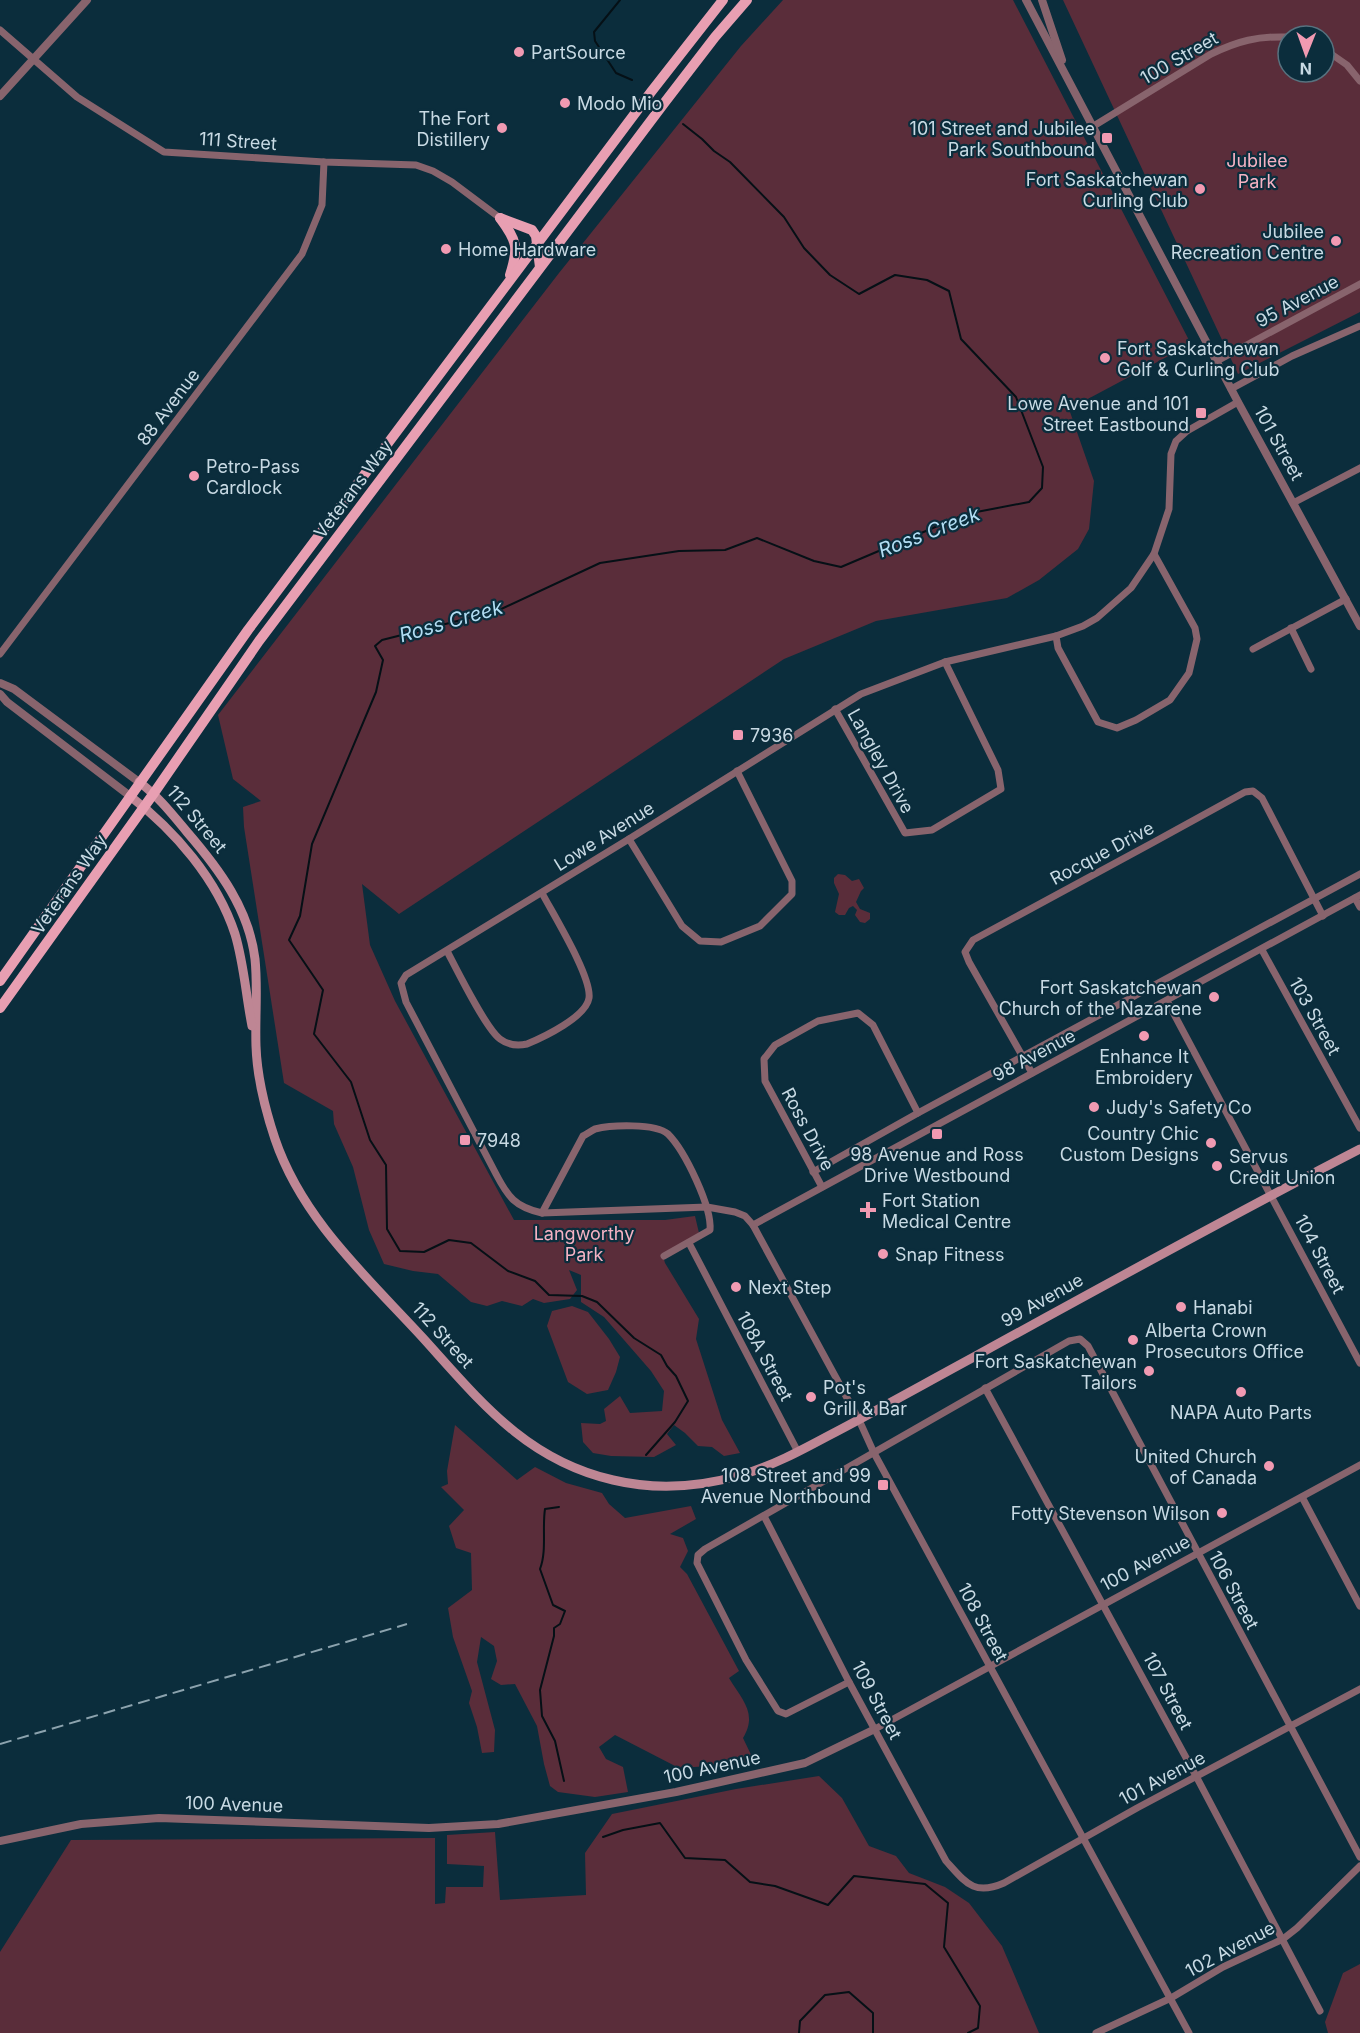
<svg xmlns="http://www.w3.org/2000/svg" width="1360" height="2033" font-family="Inter,sans-serif">
<style>
.green{fill:#5a2d3a;fill-rule:evenodd}
.lines{fill:none;stroke-linecap:round;stroke-linejoin:round}
.stream{stroke:#051016;stroke-width:2}
.minor{stroke:#88646d;stroke-width:7}
.tertiary{stroke:#88646d;stroke-width:8}
.secondary{stroke:#be8694;stroke-width:9}
.primary{stroke:#e89fb2;stroke-width:10}
.rail{stroke:#8ca3ae;stroke-width:2;stroke-dasharray:12 6;stroke-linecap:butt}
.poi-dot{fill:#f19ab2;stroke:#0b2d3c;stroke-width:2}
.labels{text-anchor:middle;dominant-baseline:central;stroke-width:4.5;stroke-linejoin:round;paint-order:stroke}
.poi-label{font-size:18px;fill:#c8dae4;stroke:#0b2d3c;text-anchor:start}
.street-label{font-size:18px;fill:#c8dae4;stroke:#0b2d3c}
.park-label{font-size:18px;fill:#f5b2c3;stroke:#0b2d3c}
.water-label{font-size:20px;font-style:italic;fill:#b2ddf3;stroke:#0b2d3c}
</style>
<rect width="100%" height="100%" fill="#0b2d3c"/>
<g class="green">
<path d="M783,0H1013L1191,344L1069,409L1094,481L1089,529L1078,549L1039,580L1007,598L876,621L784,659L399,914L362,884L370,945L395,1001L514,1220H665L695,1216L699,1233L663,1256L665,1263L699,1319L696,1339L722,1420L740,1453L724,1456L712,1447L698,1446L685,1433L674,1425L667,1434L676,1445L654,1457L611,1456L593,1453L583,1442L581,1423L600,1424L606,1421L604,1409L620,1396L630,1413L662,1411L664,1391L651,1371L604,1317L581,1302V1275L569,1270L577,1290L570,1299L544,1303L533,1299L522,1306L502,1301L487,1306L471,1302L438,1274L413,1271L384,1264L369,1230L353,1167L334,1124L333,1111L284,1083L244,827L243,807L261,801L233,779L218,715L559,273L741,46Z"/>
<path d="M1063,0H1360V312L1238,374ZM1288,36H1324V72H1288Z"/>
<path d="M838,874L845,875L852,881L859,879L864,888L861,891L856,902L860,909L870,913V919L865,923L860,922L855,915L857,910L853,906L849,908L845,915H839L835,912L839,894L834,883V878Z"/>
<path d="M572,1306L588,1312L609,1339L620,1357L616,1372L608,1390L587,1394L568,1382L547,1326L552,1311Z"/>
<path d="M455,1425L517,1480L535,1467L566,1483L602,1493L609,1504L625,1518L691,1506L696,1519L670,1534L683,1538L688,1551L680,1567L687,1574L739,1671L729,1678C742,1700 758,1713 743,1738L755,1763L679,1768L615,1735L599,1747L606,1759L623,1767L628,1792L595,1797L558,1792L550,1786L544,1764L537,1726L515,1684L501,1685L491,1679L497,1661L494,1646L481,1637L477,1662L495,1730L494,1752L482,1753L477,1727L469,1703L472,1691L453,1637L448,1608L472,1590L471,1553L456,1548L449,1526L464,1510L441,1487L448,1484L447,1471Z"/>
<path d="M819,1776L842,1798L869,1846L896,1856L909,1873L945,1887L969,1903L1002,1946L1039,2033H0V1952L71,1840L435,1838V1904L445,1903L446,1887H483L484,1866L447,1864V1835L495,1832L500,1900L586,1895L585,1853L612,1814L736,1789Z"/>
<path d="M1360,1964V2033H1328L1325,2022L1343,1973Z"/>
</g>
<g class="lines">
<g class="stream">
<path d="M620,0L594,32L595,41L616,73L632,80"/>
<path d="M646,1455L675,1422L688,1401L676,1376L667,1366L661,1355L634,1338L597,1302L582,1296L549,1295L535,1281L508,1271L471,1243L449,1240L424,1252L400,1251L387,1229L386,1165L370,1140L351,1082L314,1034L323,990L289,940L300,916L312,844L376,692L383,660L375,646L382,640L497,611L600,563L679,551L725,550L757,538L814,561L841,567L966,514L1029,502L1042,488L1043,467L1016,397L961,339L949,291L927,280L895,275L859,294L830,275L804,248L784,217L730,162L714,151L702,139L683,124"/>
<path d="M559,1507L545,1509C542,1528 547,1551 540,1569L553,1605L565,1611L560,1624L554,1628V1636L540,1690L542,1716L555,1741L564,1781"/>
<path d="M603,1837L623,1830L660,1823L685,1858L725,1860L750,1882L775,1886L828,1905L854,1876L925,1884L948,1903L944,1947L980,2006L978,2028L968,2033"/>
<path d="M799,2033L800,2021L825,1995L849,1992L873,2013V2033"/>
</g>
<g class="minor">
<path d="M0,30L77,97L164,152L324,162L416,165L433,171L452,182L500,218"/>
<path d="M1324,49L1347,65L1360,81"/>
<path d="M1092,127L1211,54C1238,41 1257,36 1288,37"/>
<path d="M1217,361L1360,284"/>
<path d="M1231,389L1292,356L1360,326"/>
<path d="M1293,503L1360,468"/>
<path d="M1291,628L1311,669"/>
<path d="M1056,636L1058,648L1098,722L1117,728L1136,720L1170,700L1189,673L1197,639L1195,628L1154,554"/>
<path d="M1253,649L1346,599"/>
<path d="M0,654L302,254L322,205L324,162"/>
<path d="M835,709L905,833L932,830L1001,789L998,770L945,662"/>
<path d="M629,839L682,926L700,941L721,942L760,926L792,894V881L737,771"/>
<path d="M1355,898L1360,907"/>
<path d="M1262,950L1360,1128"/>
<path d="M447,951C457,970 486,1029 500,1039C508,1045 518,1046 527,1044C544,1037 586,1017 589,998C592,977 553,914 542,893"/>
<path d="M1167,1001L1360,1363"/>
<path d="M1032,1073L969,962L965,952L973,940L1154,842L1245,792L1253,791L1262,798L1323,916"/>
<path d="M813,1172L918,1113L1360,874"/>
<path d="M822,1187L765,1081L764,1059L775,1045L818,1021L858,1013L873,1025L918,1113"/>
<path d="M542,1213L583,1136C587,1134 591,1131 595,1129C611,1125 655,1123 668,1134C685,1151 712,1207 710,1230L664,1256"/>
<path d="M753,1225L1360,895"/>
<path d="M689,1243L798,1452"/>
<path d="M985,1388L1196,1776L1320,2011"/>
<path d="M1302,1497L1360,1606"/>
<path d="M764,1516L849,1682L946,1861C966,1883 974,1896 1004,1883L1137,1808L1360,1689"/>
<path d="M849,1682L786,1714L778,1711L746,1660L697,1563L698,1555L705,1549L1069,1341L1080,1339L1088,1346L1360,1857"/>
<path d="M875,1729L1360,1465"/>
<path d="M1096,2033L1171,1998L1223,1967L1283,1939L1297,1928L1360,1866"/>
<path d="M1189,2033L874,1453L859,1420L753,1225L745,1216L735,1212L707,1207L542,1213C515,1207 508,1197 496,1174L406,1002L401,983L406,975L629,839L861,694L945,662L1056,636L1083,626L1097,618L1131,588L1154,554L1169,509L1171,454L1176,441L1187,431L1238,402"/>
</g>
<g class="tertiary">
<path d="M1026,0L1238,402L1360,626"/>
<path d="M1042,0L1062,60"/>
<path d="M0,96L87,0"/>
<path d="M0,683L14,689L139,782"/>
<path d="M0,694L7,702L130,796"/>
<path d="M0,1841L81,1824L159,1818L429,1828L498,1824L676,1792L805,1763L875,1729"/>
</g>
<g class="secondary">
<path d="M139,782C158,796 172,814 187,832C219,869 249,909 255,959C258,988 255,1017 256,1046C257,1077 265,1109 275,1139C302,1219 367,1277 423,1338C480,1401 526,1460 613,1480C655,1490 700,1487 741,1475C772,1466 800,1451 828,1436C876,1411 924,1384 972,1358C1101,1287 1230,1216 1360,1149"/>
<path d="M130,796C175,831 217,879 235,934C244,964 246,996 252,1026"/>
</g>
<g class="primary">
<path d="M500,218C517,241 519,247 510,275"/>
<path d="M500,218L532,230L536,236L540,267"/>
<path d="M0,981L248,630L651,92L723,0"/>
<path d="M0,1008L154,793L259,641L665,102L715,37L747,0"/>
</g>
<path class="rail" d="M0,1744L407,1624"/>
</g>
<g class="poi-dot">
<circle cx="519" cy="52" r="6"/>
<circle cx="565" cy="103" r="6"/>
<circle cx="502" cy="128" r="6"/>
<rect x="1101" y="132" width="12" height="12" rx="3"/>
<circle cx="1200" cy="189" r="6"/>
<circle cx="1336" cy="241" r="6"/>
<circle cx="446" cy="249" r="6"/>
<circle cx="1105" cy="358" r="6"/>
<rect x="1195" y="407" width="12" height="12" rx="3"/>
<circle cx="194" cy="476" r="6"/>
<rect x="732" y="729" width="12" height="12" rx="3"/>
<circle cx="1214" cy="997" r="6"/>
<circle cx="1144" cy="1036" r="6"/>
<circle cx="1094" cy="1107" r="6"/>
<rect x="931" y="1128" width="12" height="12" rx="3"/>
<rect x="459" y="1134" width="12" height="12" rx="3"/>
<circle cx="1211" cy="1143" r="6"/>
<circle cx="1217" cy="1166" r="6"/>
<path d="M865 1201h6v6h6v6h-6v6h-6v-6h-6v-6h6z"/>
<circle cx="883" cy="1254" r="6"/>
<circle cx="736" cy="1287" r="6"/>
<circle cx="1181" cy="1307" r="6"/>
<circle cx="1133" cy="1340" r="6"/>
<circle cx="1149" cy="1371" r="6"/>
<circle cx="1241" cy="1392" r="6"/>
<circle cx="811" cy="1397" r="6"/>
<circle cx="1269" cy="1466" r="6"/>
<rect x="877" y="1479" width="12" height="12" rx="3"/>
<circle cx="1222" cy="1513" r="6"/>
</g>
<g class="labels">
<g class="poi-label">
<text x="531" y="52">PartSource</text>
<text x="577" y="103">Modo Mio</text>
<text x="490" y="118" text-anchor="end">The Fort<tspan x="490" dy="21">Distillery</tspan></text>
<text x="1095" y="128" text-anchor="end">101 Street and Jubilee<tspan x="1095" dy="21">Park Southbound</tspan></text>
<text x="1188" y="179" text-anchor="end">Fort Saskatchewan<tspan x="1188" dy="21">Curling Club</tspan></text>
<text x="1324" y="231" text-anchor="end">Jubilee<tspan x="1324" dy="21">Recreation Centre</tspan></text>
<text x="458" y="249">Home Hardware</text>
<text x="1117" y="348">Fort Saskatchewan<tspan x="1117" dy="21">Golf &amp; Curling Club</tspan></text>
<text x="1189" y="403" text-anchor="end">Lowe Avenue and 101<tspan x="1189" dy="21">Street Eastbound</tspan></text>
<text x="206" y="466">Petro-Pass<tspan x="206" dy="21">Cardlock</tspan></text>
<text x="750" y="735">7936</text>
<text x="1202" y="987" text-anchor="end">Fort Saskatchewan<tspan x="1202" dy="21">Church of the Nazarene</tspan></text>
<text x="1144" y="1056" text-anchor="middle">Enhance It<tspan x="1144" dy="21">Embroidery</tspan></text>
<text x="1106" y="1107">Judy's Safety Co</text>
<text x="1199" y="1133" text-anchor="end">Country Chic<tspan x="1199" dy="21">Custom Designs</tspan></text>
<text x="477" y="1140">7948</text>
<text x="937" y="1154" text-anchor="middle">98 Avenue and Ross<tspan x="937" dy="21">Drive Westbound</tspan></text>
<text x="1229" y="1156">Servus<tspan x="1229" dy="21">Credit Union</tspan></text>
<text x="882" y="1200">Fort Station<tspan x="882" dy="21">Medical Centre</tspan></text>
<text x="895" y="1254">Snap Fitness</text>
<text x="748" y="1287">Next Step</text>
<text x="1193" y="1307">Hanabi</text>
<text x="1145" y="1330">Alberta Crown<tspan x="1145" dy="21">Prosecutors Office</tspan></text>
<text x="1137" y="1361" text-anchor="end">Fort Saskatchewan<tspan x="1137" dy="21">Tailors</tspan></text>
<text x="823" y="1387">Pot's<tspan x="823" dy="21">Grill &amp; Bar</tspan></text>
<text x="1241" y="1412" text-anchor="middle">NAPA Auto Parts</text>
<text x="1257" y="1456" text-anchor="end">United Church<tspan x="1257" dy="21">of Canada</tspan></text>
<text x="871" y="1475" text-anchor="end">108 Street and 99<tspan x="871" dy="21">Avenue Northbound</tspan></text>
<text x="1210" y="1513" text-anchor="end">Fotty Stevenson Wilson</text>
</g>
<g class="street-label">
<text transform="translate(1179 58) rotate(-30)">100 Street</text>
<text transform="translate(238 141) rotate(4)">111 Street</text>
<text transform="translate(1297 301) rotate(-28)">95 Avenue</text>
<text transform="translate(168 407) rotate(-53)">88 Avenue</text>
<text transform="translate(1279 443) rotate(61)">101 Street</text>
<text transform="translate(353 489) rotate(-53)">Veterans Way</text>
<text transform="translate(881 761) rotate(61)">Langley Drive</text>
<text transform="translate(197 819) rotate(50)">112 Street</text>
<text transform="translate(604 836) rotate(-32)">Lowe Avenue</text>
<text transform="translate(1102 853) rotate(-28)">Rocque Drive</text>
<text transform="translate(69 884) rotate(-55)">Veterans Way</text>
<text transform="translate(1315 1016) rotate(61)">103 Street</text>
<text transform="translate(1034 1055) rotate(-28)">98 Avenue</text>
<text transform="translate(808 1129) rotate(62)">Ross Drive</text>
<text transform="translate(1320 1254) rotate(62)">104 Street</text>
<text transform="translate(1042 1300) rotate(-29)">99 Avenue</text>
<text transform="translate(443 1335) rotate(48)">112 Street</text>
<text transform="translate(765 1356) rotate(62)">108A Street</text>
<text transform="translate(1145 1563) rotate(-28)">100 Avenue</text>
<text transform="translate(1234 1590) rotate(62)">106 Street</text>
<text transform="translate(983 1622) rotate(62)">108 Street</text>
<text transform="translate(1168 1691) rotate(62)">107 Street</text>
<text transform="translate(877 1700) rotate(62)">109 Street</text>
<text transform="translate(712 1767) rotate(-12)">100 Avenue</text>
<text transform="translate(1162 1778) rotate(-28)">101 Avenue</text>
<text transform="translate(234 1804) rotate(2)">100 Avenue</text>
<text transform="translate(1230 1949) rotate(-28)">102 Avenue</text>
</g>
<g class="park-label">
<text x="1257" y="160">Jubilee<tspan x="1257" dy="21">Park</tspan></text>
<text x="584" y="1233">Langworthy<tspan x="584" dy="21">Park</tspan></text>
</g>
<g class="water-label">
<text transform="translate(929 532) rotate(-21)">Ross Creek</text>
<text transform="translate(451 621) rotate(-16)">Ross Creek</text>
</g>
</g>
<g transform="translate(1306 54) rotate(181)"><circle r="28" fill="#0b2d3c" stroke="#57727f" stroke-width="1.5"/>
<path d="M0-4.5L10 22L0 15L-10 22Z" fill="#f19ab2"/>
<text y="-9" font-size="16" font-weight="bold" text-anchor="middle" fill="#c8dae4">N</text>
</g>
</svg>
